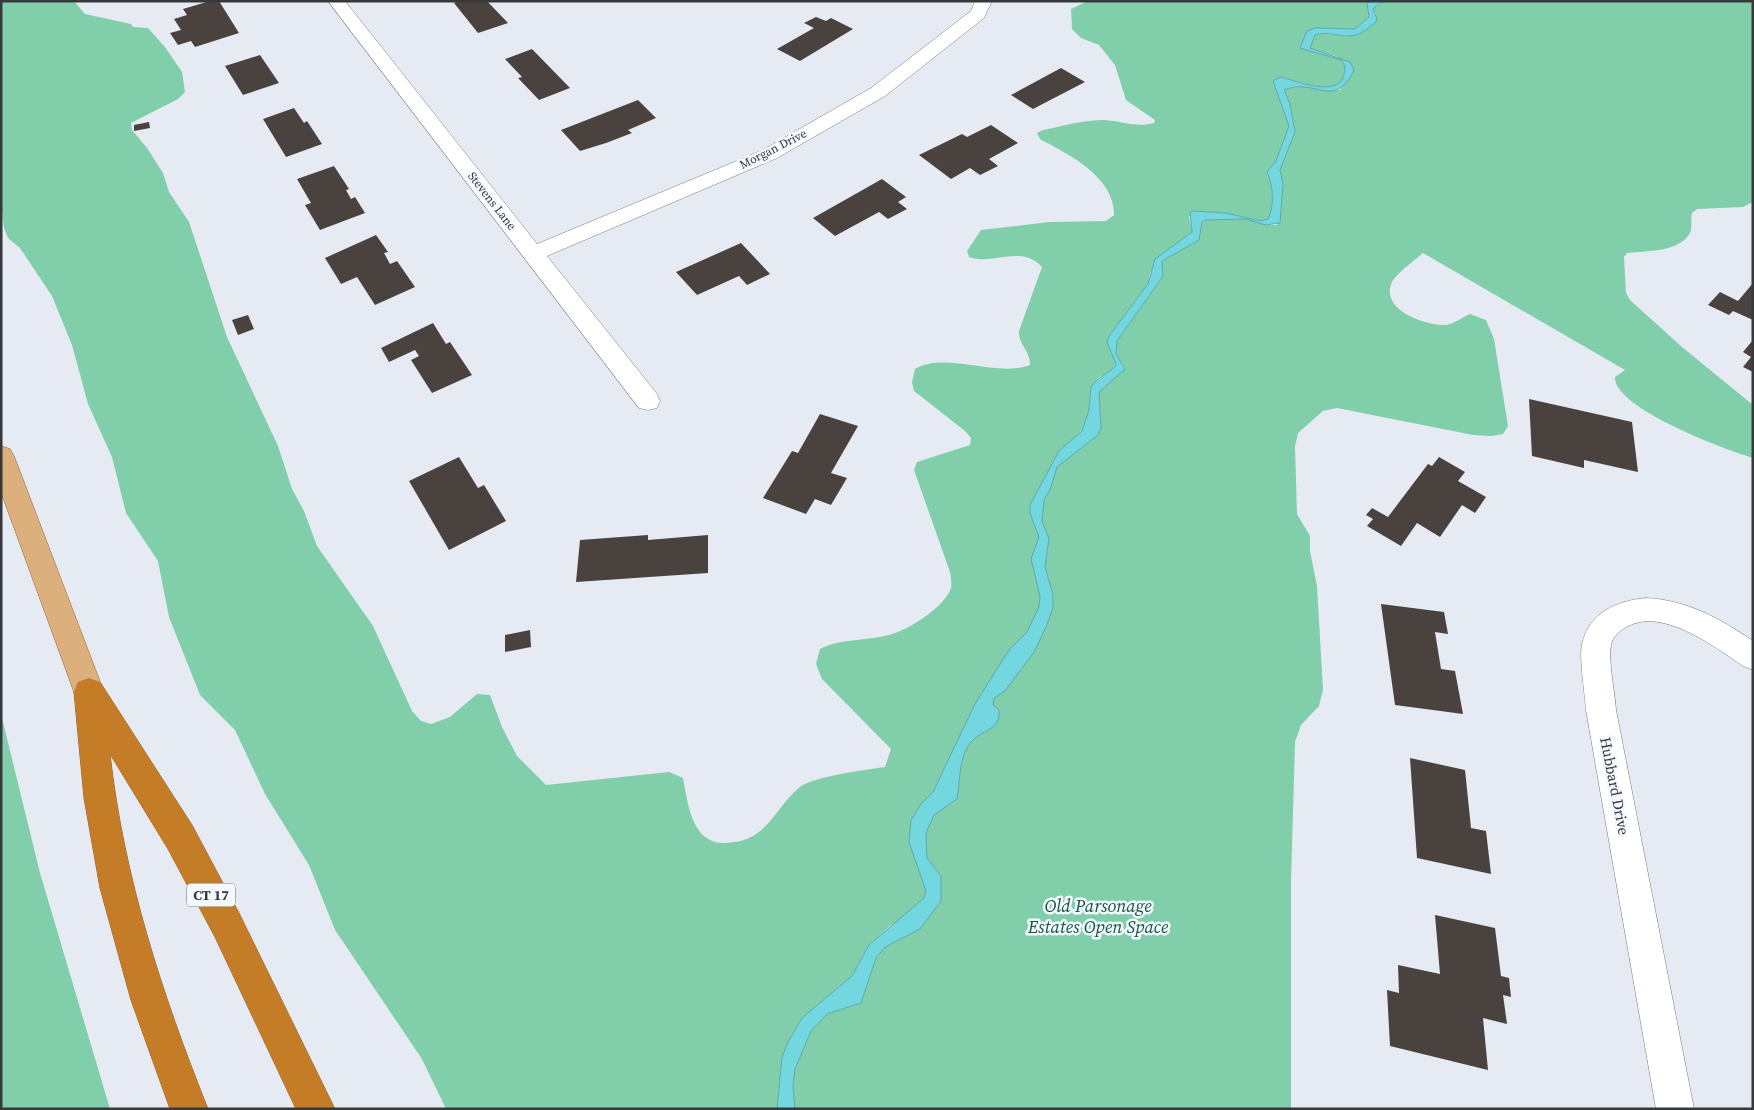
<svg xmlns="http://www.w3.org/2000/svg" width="1754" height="1110" font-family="'Source Serif 4',serif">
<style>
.green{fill:#81ceab}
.water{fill:#72d7df;stroke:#60a7ae}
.building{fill:#4a423f}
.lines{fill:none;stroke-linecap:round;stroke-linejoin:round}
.minor-casing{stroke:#767b82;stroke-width:1}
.major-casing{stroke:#92642e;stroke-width:1}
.highway-casing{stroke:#92642e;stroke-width:1}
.minor{fill:#fff;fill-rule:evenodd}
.major{fill:#dcb07d;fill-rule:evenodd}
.highway{fill:#c47c27;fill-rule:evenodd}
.labels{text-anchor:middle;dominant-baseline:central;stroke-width:5;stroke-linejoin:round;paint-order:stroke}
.far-street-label{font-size:12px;fill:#36383b;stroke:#f4f9ff}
.shield{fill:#f4f9ff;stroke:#6f7276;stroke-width:1}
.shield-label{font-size:14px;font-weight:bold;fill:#36383b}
.street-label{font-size:15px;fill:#36383b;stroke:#f4f9ff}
.near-park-label{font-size:18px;font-style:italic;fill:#17563e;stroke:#f4f9ff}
</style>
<rect width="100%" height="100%" fill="#e6ebf3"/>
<g class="green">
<path d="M1,1H74L85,14L131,24L133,27L148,28L165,47L182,72L185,92L178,99L131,123L132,130L147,148L163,173L169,192L189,222L227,337L278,446L292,489L304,511L317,546L373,626L412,711L421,721L431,724L450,717L477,694L490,695L502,727L517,756L546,785L669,772L683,778C688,803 691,842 723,843C733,843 744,841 753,836C772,825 783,800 800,787C815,776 866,770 885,767L891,749L822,679L816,664L820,649C843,637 871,642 895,633C913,627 945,606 951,588C952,584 951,577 950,572L914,470L917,462L970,445L971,438L965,431L914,391L912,382L915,369C945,351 998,378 1030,365C1031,352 1018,344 1019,331L1042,267C1021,244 994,266 969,257L967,251L981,230L1049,222L1106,221L1114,215C1115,177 1068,154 1040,139L1037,133L1043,130C1063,126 1084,120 1104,120C1121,121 1138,128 1154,123L1155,120L1126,100L1115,65L1099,45L1081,38L1072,29L1071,9L1088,1H1371L1367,3L1369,17L1355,29L1315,28L1307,31L1300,48L1341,60C1346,65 1345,69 1344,75C1339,98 1296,81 1282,77L1273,81L1289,126L1276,161L1267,172C1273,186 1275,204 1268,219L1261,221L1225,213L1194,211L1189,217L1192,232L1180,241L1150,273L1148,284L1109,336C1106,346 1118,356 1115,365C1114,372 1102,374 1097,379C1090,387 1090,399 1089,408C1088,429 1074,440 1059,451V465L1098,435L1101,429L1099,392L1125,368L1116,354L1117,341L1163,276L1162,261L1198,240L1202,222L1205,220L1246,219L1265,225H1277L1283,184L1280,170L1295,132L1290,104L1284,90C1302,83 1321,91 1340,90L1353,70L1336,56L1310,49L1314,35C1328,31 1344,40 1358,34C1364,32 1371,20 1376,14L1373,9L1382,1H1753V202L1743,207L1697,209L1692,213C1690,219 1693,227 1690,233C1680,252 1645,251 1627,253L1624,257L1626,293L1630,300L1682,347L1753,405V458C1726,450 1613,408 1615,377L1625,370L1423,253C1415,260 1396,274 1392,282C1379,310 1426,326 1446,325C1454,324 1463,317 1470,314L1486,320L1494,339L1508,426L1503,434L1492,436L1473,435L1337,408L1323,411L1298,433L1295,446L1297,514L1310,536V551L1317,586L1323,690L1319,706L1301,725L1295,742L1291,882V1109H795L793,1086L795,1069L811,1031L827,1014L861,1003L876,958L885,947L892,924L869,945L852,976L802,1018L788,1042L782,1057L777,1109H446L422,1059L335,930L309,865L265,794L235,730L200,695L169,617L158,561L126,513L112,457L88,404L72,345L52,296L20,248L8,238L4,228L1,204Z"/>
<path d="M1,714L40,873L110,1109H1Z"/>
</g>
<path class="water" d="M1371,1H1382L1373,9L1377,19L1376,22C1371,26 1365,31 1359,34C1345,40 1329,30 1315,35L1310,48L1350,62L1354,70C1334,111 1316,77 1284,90L1290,104L1295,132L1280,170L1283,184L1280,223L1265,225L1246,219L1205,220L1202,222L1199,240L1162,261L1163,276L1117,341L1116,354L1125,369L1099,392L1101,429L1098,435L1057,467L1050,490L1044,500L1042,522L1049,538L1045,567L1053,595V607L1047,625L1034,652L1005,691L994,698L993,705L999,710C1001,731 982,729 971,742C959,755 960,782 957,799L934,815L926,833L927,858L941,876V901L920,929L885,947L876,958L861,1003L827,1014L811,1031L795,1069L793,1086L795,1109H777L782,1057L788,1042L802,1018L852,976L869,945L924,898L926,891L909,842L911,820L921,804L933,792L975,704L1009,650L1027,632L1039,607L1040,596L1031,559L1039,537L1030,513V505L1059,451L1082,431L1089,410L1091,387L1097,380L1115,367L1116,364L1107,342L1109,336L1148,284L1155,259L1192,232L1190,213L1193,211L1225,213L1261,221L1268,219C1275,204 1273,186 1267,172L1276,161L1289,126L1273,81L1281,77C1296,81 1339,98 1344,75C1345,69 1346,65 1341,60L1300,48L1307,31L1315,28L1355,29L1369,17L1367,3Z"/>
<g class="building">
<path d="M210,1H219L239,33L195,47L191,41L178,45L170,33L181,30L174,19L187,15L183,9Z"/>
<path d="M459,1H487L508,23L478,33L454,3Z"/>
<path d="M816,17L826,21L831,18L853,29L800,61L777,49L814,28L804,23Z"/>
<path d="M532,49L570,88L539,100L518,78L522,77L505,59Z"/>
<path d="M260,55L279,83L243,95L225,66Z"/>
<path d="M1061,68L1085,82L1033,109L1011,95Z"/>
<path d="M638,100L656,118L628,130L632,133L606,143L580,151L561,130Z"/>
<path d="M294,108L304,123L307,121L322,144L286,157L263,119Z"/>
<path d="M149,122L150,128L134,131V125Z"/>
<path d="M991,125L1018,143L989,159L998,166L980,175L970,168L951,179L919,155L962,134L967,137Z"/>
<path d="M334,166L349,189L346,190L351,199L355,197L365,213L320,230L305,205L311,203L297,179Z"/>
<path d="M882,179L906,197L898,202L907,209L888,219L879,212L835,236L813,218Z"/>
<path d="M376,235L388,252L384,253L390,264L397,261L415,287L375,305L357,277L341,284L325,258Z"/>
<path d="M741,243L770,274L747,285L739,276L697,295L676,272Z"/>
<path d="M1753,283V320L1733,311L1729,315L1708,305L1720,292L1738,301Z"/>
<path d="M248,315L254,329L238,335L232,320Z"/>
<path d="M433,323L446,344L450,342L472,375L432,393L411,360L419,356L415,350L389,362L381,348Z"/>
<path d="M1753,340V372L1743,367L1751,357L1743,352Z"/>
<path d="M1529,399L1632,422L1638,472L1584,460V468L1532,456Z"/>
<path d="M820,414L858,426L831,473L847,478L831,505L815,499L806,514L763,498L792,451L798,453Z"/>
<path d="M459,457L478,488L484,485L506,521L449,550L409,481Z"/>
<path d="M1439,457L1465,472L1458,481L1486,497L1475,513L1462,505L1440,537L1417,523L1401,546L1367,526L1373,519L1366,515L1372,508L1388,517L1428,464L1432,466Z"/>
<path d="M648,535V540L708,535V573L576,582L580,540Z"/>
<path d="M1381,604L1444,612L1448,634L1435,632L1441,669L1455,671L1463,714L1395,705Z"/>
<path d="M530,630L531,647L505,652V635Z"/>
<path d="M1410,758L1465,770L1471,828L1486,831L1491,874L1417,858Z"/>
<path d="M1435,915L1495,928L1501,976L1509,978L1511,997L1503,995L1507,1024L1483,1018L1488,1070L1390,1046L1387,990L1399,993L1398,965L1440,974Z"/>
</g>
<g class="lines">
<g class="minor-casing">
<g id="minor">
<path d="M328,1H345L537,244L763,150L871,88L971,11L975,1H992L984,18L885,96L777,158L547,256L657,394L660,401L657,408L648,410L639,408Z"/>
<path d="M1646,598C1687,600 1719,618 1753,641V670L1743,666C1715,647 1660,605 1625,628C1619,631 1612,638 1611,645C1608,661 1615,693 1616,710L1694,1109H1656L1586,710C1585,694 1579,658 1582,644C1589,612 1617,601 1646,598Z"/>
</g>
</g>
<g class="major-casing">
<path id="major" d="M1,446L10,449L14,456L104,692L100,702L89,706L78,702L74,692L1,492Z"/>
</g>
<g class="highway-casing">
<path id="highway" d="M89,678L100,682L192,825L239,913L335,1109H296L215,937L168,849L110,754C124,878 162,994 208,1109H170L131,1000L100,888L84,798L74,692L78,682Z"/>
</g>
<use href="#minor" class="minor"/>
<use href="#major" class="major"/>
<use href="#highway" class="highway"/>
</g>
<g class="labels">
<g class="far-street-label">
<text transform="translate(773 149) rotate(-27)">Morgan Drive</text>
<text transform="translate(492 201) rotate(52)">Stevens Lane</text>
</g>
<rect class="shield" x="187" y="883.5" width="48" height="23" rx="4"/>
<g class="shield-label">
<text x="211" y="895">CT 17</text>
</g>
<g class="street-label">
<text transform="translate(1615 786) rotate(79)">Hubbard Drive</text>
</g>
<g class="near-park-label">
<text x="1098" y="905">Old Parsonage<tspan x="1098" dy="21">Estates Open Space</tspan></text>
</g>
</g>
<rect width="1754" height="1110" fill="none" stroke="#36383b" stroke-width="5"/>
</svg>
